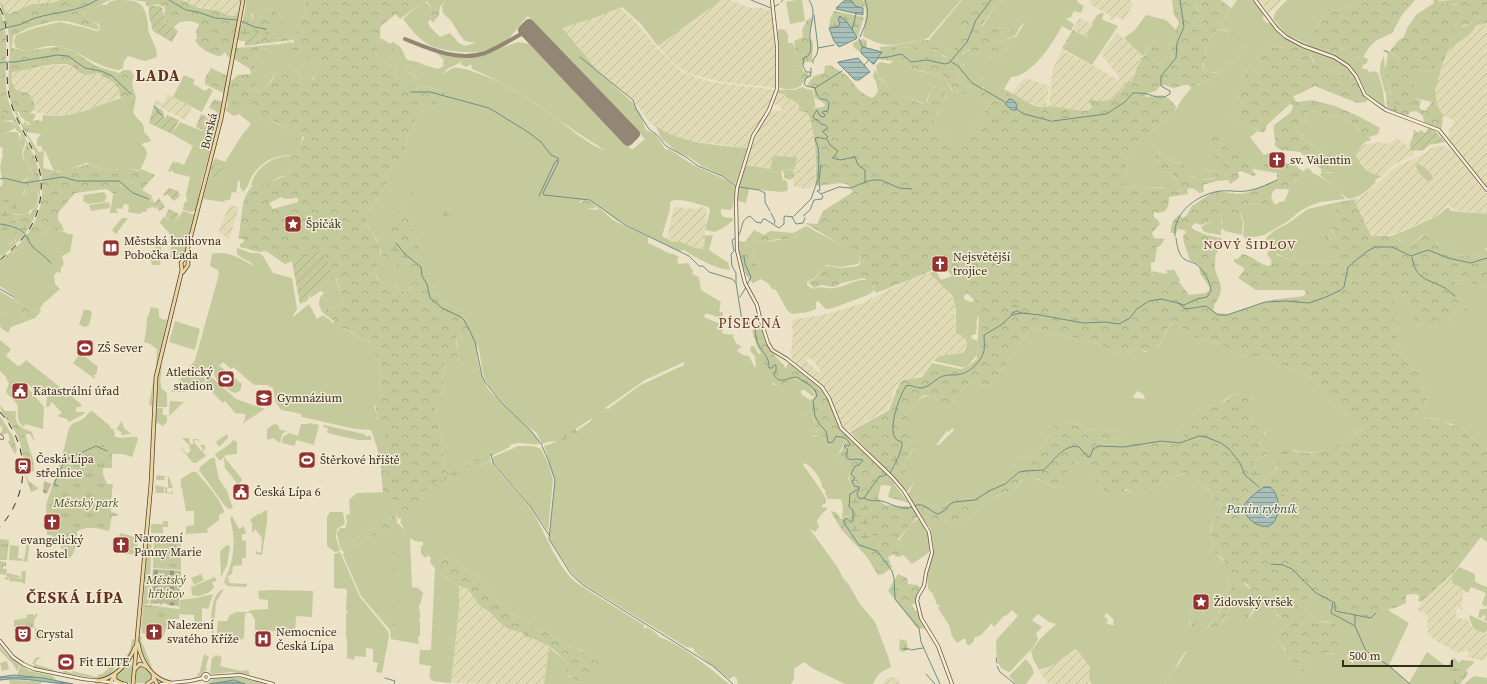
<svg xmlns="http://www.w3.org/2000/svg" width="1487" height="684" font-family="'Source Serif 4',serif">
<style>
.farmland{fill:url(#farmland-furrows);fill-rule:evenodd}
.grass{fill:#c4ca9c;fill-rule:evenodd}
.forest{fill:url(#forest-crowns);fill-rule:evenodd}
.wetland{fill:url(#wetland-marsh)}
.cemetery{fill:url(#cemetery-stones)}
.park{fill:url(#park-tufts)}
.garden{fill:url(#garden-furrows)}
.water{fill:url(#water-rules);stroke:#6f8e87}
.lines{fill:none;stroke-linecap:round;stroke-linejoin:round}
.stream{stroke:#6f8e87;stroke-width:1}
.taxiway{stroke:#928774;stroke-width:4}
.runway{stroke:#928774;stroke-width:10}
.secondary-casing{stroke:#695541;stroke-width:4}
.primary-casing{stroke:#554331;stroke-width:4.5}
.secondary{stroke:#f7efda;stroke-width:2.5}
.primary{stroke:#edd6a2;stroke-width:3}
.rail{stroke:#382c20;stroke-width:1;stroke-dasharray:7 7;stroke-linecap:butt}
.labels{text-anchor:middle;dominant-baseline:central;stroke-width:3;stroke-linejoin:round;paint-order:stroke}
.street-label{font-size:12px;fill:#382c20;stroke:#f4ecd6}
.poi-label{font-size:12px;fill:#382c20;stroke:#f4ecd6;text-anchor:start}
.park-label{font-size:12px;font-style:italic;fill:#485328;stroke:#f4ecd6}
.neighbourhood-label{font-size:13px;letter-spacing:1px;fill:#623122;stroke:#f4ecd6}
.water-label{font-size:13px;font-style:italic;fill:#305755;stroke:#f4ecd6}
.quarter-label{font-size:14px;letter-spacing:1px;fill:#623122;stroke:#f4ecd6}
.district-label{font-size:16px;font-weight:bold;letter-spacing:1px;fill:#623122;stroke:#f4ecd6}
</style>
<defs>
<pattern id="farmland-furrows" width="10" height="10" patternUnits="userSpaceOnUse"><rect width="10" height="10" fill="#e1dbb5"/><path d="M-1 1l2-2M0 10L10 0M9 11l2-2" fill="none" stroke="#c2bc9b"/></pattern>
<pattern id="forest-crowns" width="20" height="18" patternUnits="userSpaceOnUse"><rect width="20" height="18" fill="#c4ca9c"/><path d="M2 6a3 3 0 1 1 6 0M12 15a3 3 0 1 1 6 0" fill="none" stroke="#a9ae86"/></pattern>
<pattern id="wetland-marsh" width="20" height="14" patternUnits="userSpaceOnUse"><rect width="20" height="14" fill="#c4ca9c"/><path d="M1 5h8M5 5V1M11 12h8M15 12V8" fill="none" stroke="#a9ae86"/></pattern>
<pattern id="cemetery-stones" width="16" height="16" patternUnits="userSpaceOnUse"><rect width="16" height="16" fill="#babf9a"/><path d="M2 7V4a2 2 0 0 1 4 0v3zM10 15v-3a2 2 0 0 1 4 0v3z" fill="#989b7d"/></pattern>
<pattern id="park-tufts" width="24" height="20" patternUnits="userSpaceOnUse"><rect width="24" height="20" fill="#c4ca9c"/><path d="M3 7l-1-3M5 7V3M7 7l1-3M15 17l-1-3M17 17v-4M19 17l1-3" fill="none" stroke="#a9ae86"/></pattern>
<pattern id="garden-furrows" width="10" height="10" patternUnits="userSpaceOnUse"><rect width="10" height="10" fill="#c4ca9c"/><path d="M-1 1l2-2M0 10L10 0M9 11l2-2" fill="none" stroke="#a9ae86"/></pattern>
<pattern id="water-rules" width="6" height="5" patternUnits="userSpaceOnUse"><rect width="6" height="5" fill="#a8c0b9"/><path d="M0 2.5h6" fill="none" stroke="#8a9c96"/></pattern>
</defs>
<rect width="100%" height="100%" fill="#ece2c7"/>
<g class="farmland">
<path d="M0,0H60L52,3H35L9,14L6,12Z"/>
<path d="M181,0H241L238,14L230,16L216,10L192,6Z"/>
<path d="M721,0H729L750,8H760L769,10L772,13L775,46L776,88L723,82L689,74L673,63L658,46Z"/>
<path d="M1090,0H1131L1133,5L1124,20L1115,16L1113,20L1110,19L1111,17L1110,15L1089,4Z"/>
<path d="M1259,0H1281L1282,1L1269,13Z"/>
<path d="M620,8L630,16L661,52L682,72L695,77L711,82L770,89L775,91L767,109L755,129L747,148L687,140L664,132L651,124L632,99L597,70L577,44L561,28L597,17Z"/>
<path d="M1079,18L1088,23L1090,22L1094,24L1086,37L1073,30Z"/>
<path d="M1480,25H1487V187L1448,137L1449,130L1454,123L1453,120L1444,116L1440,111L1435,96L1436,86L1448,50L1470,34L1472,30Z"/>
<path d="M1118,33L1143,56L1135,73L1132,81L1127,84L1122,83L1125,87L1111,100L1097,101L1094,100L1088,103L1092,106L1089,110L1084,111L1050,107L1049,104L1053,68L1062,50L1101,70L1121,82L1118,79L1119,77L1118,75L1101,54L1116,34Z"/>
<path d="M55,65H68L82,74L92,75L96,74H101L115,83L121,95L119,97L96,107L74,114L57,115L37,113L35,111V102L31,96L23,91H18L13,85L11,81L12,74L16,71Z"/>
<path d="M1026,78L1049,86L1046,108L1026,102L1013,94L1016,87Z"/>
<path d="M777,93H784L787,98L798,102V111L807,112L809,116L813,131L816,160L815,182L811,188L806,189L794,186L793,179L796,157L773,156L771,169L745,165L757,132L768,114L772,111H781L782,106L773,104Z"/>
<path d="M167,94L192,107L185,120L154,104L155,100L163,103Z"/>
<path d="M1397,138L1410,148L1415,154L1412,156L1395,164L1382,176L1371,174L1365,168L1354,154L1358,150L1365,144L1381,142L1388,144Z"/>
<path d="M1443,145L1453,152L1487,194V214L1454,210L1448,204L1438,215L1392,235L1371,236L1355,202L1356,199L1369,191L1395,167L1426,153L1433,147ZM1421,165L1427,169L1432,175L1433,180L1428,182L1422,176Z"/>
<path d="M229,205L239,207L229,240L219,231Z"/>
<path d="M674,207L695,209L700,207L707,208L704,249L695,248L667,238Z"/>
<path d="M929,273L946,289L952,297L955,309L956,332L965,337L966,340L965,349L961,353L939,356L933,361L923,374L913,378L902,380L899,382L895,389L891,401L887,409L858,427L847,431L844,428L840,421L831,397L827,390L792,359L791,353L793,333L792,320L827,314L863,303L912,278ZM809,358L813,360L821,371L818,372L806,361L805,359Z"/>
<path d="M1449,577L1452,579V583L1464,588L1461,606L1464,610L1457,608L1456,613L1457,618L1463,619L1466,618L1473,628L1487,634V655L1484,661L1467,657L1469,652L1468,651L1456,652L1435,640L1428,633L1427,627L1428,619L1426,614L1417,610L1425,596Z"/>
<path d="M459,586L468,589L487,612L492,614L502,625L523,633L528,638H532L549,647L544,684H495L494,681L493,684L451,683L459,608Z"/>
<path d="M1076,650L1090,667L1089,684H1047L1048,683L1040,672Z"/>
<path d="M890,677L897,678L900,684H882L885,680Z"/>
</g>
<g class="grass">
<path d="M117,0C138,0 144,1 148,23C148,26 148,30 149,33C152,41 157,47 157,57L145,61L128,56L124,61L123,68L119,70C95,67 79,49 55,46C42,44 27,56 15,47L14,41L16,35L35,28L59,22L83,27L96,31H99L100,25L84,16V13L86,11L101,5H107L109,2Z"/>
<path d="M246,0H304C310,11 297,30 292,40L286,37L279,14L265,8L260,13L258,23H254L253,21V14L245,10Z"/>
<path d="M445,0H721L658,46L640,23L622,7L597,17L562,28L586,56L597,70L633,103L640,113L646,130L655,134L666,150L669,149C676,154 683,158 690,163C704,172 721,175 735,186L733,207L730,210L721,209V214L723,217L733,218V220C727,226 721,229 715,232L706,230C705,222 712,214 709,207C699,205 678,196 670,202V209L662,236L671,241L681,242L695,248L704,249L705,236L713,235L709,250L727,262H728L730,270C716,269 696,258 684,250L678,251L615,219L591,200L584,199L579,202L590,209L599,210L596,206H597L613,220L648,237V243L663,250C667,254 674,253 679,257L677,260L678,264L688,263L693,271L692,274L699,277L701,290L721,302L719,311L723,313L722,318C716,318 711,313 705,314L704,317L722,325L723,330L721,332L725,334L734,335L733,337L736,343L742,347L738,349L737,351L743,355L749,356L755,368L756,366L755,357L750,350L751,346H754L770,374L773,385C782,386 788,382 794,378L810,388L814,394L813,397L805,390H801V394L810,400L812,412L799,414H811L818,431L816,430L810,432L814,437L817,435L823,437L828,446H830L837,438L844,439L846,441L837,456C844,463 853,469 848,479L853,487L845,496L847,499L852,515L842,518L843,508L841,499H828L825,493L826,491C821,488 822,484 820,480C817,473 810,465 804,463L803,465L821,490L826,499V503L822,505L823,508L827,507V509L820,516L817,521L819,527L815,532L809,528L838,568L843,578L849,585L860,604L875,622L889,659L891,667C882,671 877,674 873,684H845L812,668L804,662L794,669V679L791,684H738L737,679L734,676L729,679L695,652L693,648L686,647L580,582L571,572L550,540V531L555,480L544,446C562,441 576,432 591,421L592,418L567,435L542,444L536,432C528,430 490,390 486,381C480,370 482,355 477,344C475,357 481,379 489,390L536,436L540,444C532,446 522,441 513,444C490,452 469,464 446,472L445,468L439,424L433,401L434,398L443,392L445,360L458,361L459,355L456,336L465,337L468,331L463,314L454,307L442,302L439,296L432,294L431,292L433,286L426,279L420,282H414L412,286L405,293L395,286V283L392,285L379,281L375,272L381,252L376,238L366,223L367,213L379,198L386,184V179L390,169L406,146L409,132L424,104H427L435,106L445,97L446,92L428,87L423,86L414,89L409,82L394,76L395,70L375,54L376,49L381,38L390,44L393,42C404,48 402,51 407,60L418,62L424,65L438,69L444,66L443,63L444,60L437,53L438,51L471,55L483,54L518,42L529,44L632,150L645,139L528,16C520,23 509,42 501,46C484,55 443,54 426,43C418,38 409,27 403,19L423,1H425L432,9L430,19L428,23L430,27L440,37L450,33L459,43L465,46L476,43L465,41L460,35L452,22L443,13L442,6ZM392,52V55L405,63L408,67L418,72L417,78L403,69L390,59L389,55ZM463,61L460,64L467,67L471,64L472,69C511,85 541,107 575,131C585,138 596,144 606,151C587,144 571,129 555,117C530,100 503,81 474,72C468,70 461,67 453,68C450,69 446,73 443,74L447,69ZM402,207L409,220L420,245L416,257L417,267H410L414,245L411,244L405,246L398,243L391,230L396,214ZM684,362V365L639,386L608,409L605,408L645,380Z"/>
<path d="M796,0H802L805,21L790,24L786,2Z"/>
<path d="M864,0H961L929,37L924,40C898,43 889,51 863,36L866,13Z"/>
<path d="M962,0H973C974,8 969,16 963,20C963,31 960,45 951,51L929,40Z"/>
<path d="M1004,0H1078L1077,2L1084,6L1081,13L1074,11L1071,17L1066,19L1074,24L1071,31L1062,26C1053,43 1031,77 1011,77L1004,89L1007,94L1004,101L994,100L987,107L975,128L967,134L961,145H957L954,143V141L930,127L939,113L945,98L934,87L931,90L925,104L891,91L888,89L887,84L878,77L876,66L880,62L890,64L893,60L904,63L909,68L919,71L944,76L952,91L957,93L959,91L965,94L969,92L979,96L985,102C983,93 983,86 985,78L982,79L974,89L956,79L959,76L958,71L943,62L941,56L949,58L954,56L958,59L956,61L960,63L961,68L965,72L962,56L966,51H972L977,54L984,53L998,61L1010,45L1004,52L986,46V44L1016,37L1026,20L1017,31L997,27H982L996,5Z"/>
<path d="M1192,0H1200C1200,10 1206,19 1199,27L1193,25L1192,22L1199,11L1195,3H1192Z"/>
<path d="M1237,0H1252L1264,12L1263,19L1267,23H1271L1277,33L1289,42V45L1285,48L1270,46L1269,52H1260L1258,58L1263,73H1258L1250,67C1241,71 1246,79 1246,86L1239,95L1241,106L1240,108L1228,112C1233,118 1242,125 1250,127C1253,128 1256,128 1259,130L1250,137L1264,155L1263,169L1262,170H1257C1249,164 1232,154 1226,147C1221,142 1220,135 1214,131L1210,134L1212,148L1217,158L1225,166L1228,172L1226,175L1211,169H1205L1210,172L1217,174L1218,177L1201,180L1187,174L1180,163C1169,163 1166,155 1157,151L1159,164L1165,172L1168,171L1179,183L1182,189L1181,192L1167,190L1161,187H1154L1150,189L1124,187L1123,185L1128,154L1132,147L1174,113L1182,99L1193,86L1205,83L1223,70L1237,59L1246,49V48L1243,47L1217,72L1209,73L1204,70V61L1207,58C1202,48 1211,38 1217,29L1235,34L1220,25Z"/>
<path d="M1287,0H1356L1353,6L1324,14L1317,28L1311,33L1308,43H1306L1289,36L1273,19L1276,11Z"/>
<path d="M1451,0L1455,1L1458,4L1450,5L1446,4V5L1440,4L1438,1Z"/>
<path d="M1102,13L1104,14L1102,18L1103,20L1118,26L1092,65L1063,49L1069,42L1071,43L1077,32L1086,37L1093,24L1092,23L1097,15Z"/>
<path d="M1146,15L1166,20L1177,31L1173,37L1168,40L1172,55L1170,58L1158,64L1156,63V60L1159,41L1152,42L1143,56L1124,38L1135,30Z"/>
<path d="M1478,16L1483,18L1485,23L1487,24L1477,25L1470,34L1448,50L1453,37L1454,27L1457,26L1461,28L1471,23L1473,19Z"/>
<path d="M779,29L785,30L788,35V43H792L795,48L797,61V70L802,85C796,90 785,91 779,87L778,31Z"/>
<path d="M291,42L293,44L294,50L321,63V65C316,75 315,81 303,80L297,71L289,67L274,75L263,93L254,89C257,81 253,82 253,74C253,69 257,54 260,50L276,46L280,44Z"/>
<path d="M914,43L921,46L923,52L931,50L939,51L941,54L934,55L925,62L920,60L914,62L910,61L902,52L897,54L895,51V49C902,46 911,47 918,50L913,44Z"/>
<path d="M1344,49L1358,57L1362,56L1368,59L1367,63L1363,65L1362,69H1367L1369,73L1373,71L1378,73L1383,90L1385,107C1362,98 1366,83 1353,69C1347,62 1338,59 1333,54L1337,53L1340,50Z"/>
<path d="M1310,50C1325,54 1345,61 1353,74L1349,77L1319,67L1316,65L1309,52Z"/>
<path d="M1389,52L1401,59V61L1387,67L1386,66L1388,53Z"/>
<path d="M1384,56L1385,72L1391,90L1389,94L1385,92C1382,78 1376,71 1384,56Z"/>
<path d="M1437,64L1442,66L1435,91L1437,104L1432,102L1414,98V70L1415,69L1431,72Z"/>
<path d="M184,75L195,80L193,84L205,91L209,88L213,90L202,112L173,97Z"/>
<path d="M803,87L806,89L813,90C813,97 816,101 815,107L810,110L799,108L798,102H794L793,100L787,98L785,94L777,93L779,90H794Z"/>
<path d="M121,98L132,110L136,117L142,123L144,128V132L148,136L151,141L141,144L146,149V152L147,151L146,158L140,170L118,169L109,172L87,163L64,171H54L45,151H43L41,146H37V139L41,134L43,115C75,119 92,107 121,98Z"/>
<path d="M256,103C261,115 278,126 291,130C295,132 299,133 302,135V140L295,156C277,153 261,161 252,176C249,181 248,188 243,192L240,187V181H238L236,193L232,192L230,200H226L223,202L203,199L209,176L220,180L222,168L212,164L215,158L225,162L242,135L251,124L239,114Z"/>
<path d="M1312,111L1327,116L1335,115L1341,117L1354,124L1358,130L1371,139V140L1365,142L1355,154C1363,168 1366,173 1382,176L1375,180L1376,182C1368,190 1360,198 1348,199L1320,175L1322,172L1331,173L1338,167L1320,151L1301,138L1306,113Z"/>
<path d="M19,112L36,114L31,125L27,121L25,122L28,124H23L25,122L24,119L21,117Z"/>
<path d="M209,115L218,119L219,121L202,180L196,211L190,212L183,210L184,203L187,201L186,195L190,177L174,173L172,170L170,172L168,171L174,160V163L177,162L184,165L193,146L172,134L180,122L202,131Z"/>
<path d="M0,121L13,122L15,128L8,132H17L19,135L20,140L23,138L26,140L22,153L23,157V159L28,162L29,169L34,175L33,177L23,180L26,187L23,194L25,195L30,191H36C41,197 37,209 29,211V215L12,214L21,227L18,232L12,238H15V242L10,243L0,255V187L3,184L0,167L3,155L2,153L3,149L0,146Z"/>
<path d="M656,126C682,144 717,145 747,148L736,183L735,184L723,176L702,166L689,157L676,151L661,138Z"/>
<path d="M287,156L290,158L291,164L289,175L279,177L265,185H251C255,169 270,157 287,156Z"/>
<path d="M773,156L797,157L794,170L785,169L781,171L783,180L787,181L788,190L783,192L749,189L746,203L738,201C733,191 742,175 745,165L770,169Z"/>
<path d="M1418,164C1425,167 1433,172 1433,180L1428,182C1423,177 1417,172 1416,165Z"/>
<path d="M1307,168L1311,170L1312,173C1322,176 1340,190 1345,199L1320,202L1312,205L1300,211L1287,222L1264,235L1245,239V237L1243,236L1244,222L1239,211C1251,202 1259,203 1273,206L1282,201L1284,202L1291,186Z"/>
<path d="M129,180C137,185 141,192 149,195L153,207L148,208L146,212H142L140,214L128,212L129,206L126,204H124L122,209L116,208L118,213H110L113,195L121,186L122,182Z"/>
<path d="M104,192L107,197L104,202L88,204L83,201L84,195Z"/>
<path d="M109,202L110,208L91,211L89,205Z"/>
<path d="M1334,203L1339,226L1338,228L1331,229L1335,237V243H1332L1328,233H1321L1340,259L1339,260L1315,264L1288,259L1269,250L1266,238L1275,230L1287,224L1308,209Z"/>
<path d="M1448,207L1451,211L1487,214V248L1485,249L1487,251V256L1483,258L1471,253L1465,256L1453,255L1447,244L1444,247L1438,246L1437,242L1422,236L1408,246L1398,239L1392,237V236L1433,218L1440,214Z"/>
<path d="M183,211L196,215L185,256L180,260L169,257V254L172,256V255L170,252L172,246L169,237L171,235L160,223L163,217L175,222Z"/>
<path d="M1222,215H1240L1243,222L1242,235L1225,231L1223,229H1221V235L1204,232L1201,227C1208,221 1213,222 1222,224Z"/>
<path d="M122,218H128L116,234L112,230Z"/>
<path d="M53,225L57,232L59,230L69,234H72L73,235L70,252L62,256L64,264L61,267V273L57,272L54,275L55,284L60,289L44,303L38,311L22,306L18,300L16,301V305L21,311L25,319L35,318L11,327L8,333L0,327L8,316L0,314V291L13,299L15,297L0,286V266L3,261L9,258L15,252L39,237H43L49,226Z"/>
<path d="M811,229L855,252L861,258L858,264L841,267L827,265L822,268L816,277L807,282V285L813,289C821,285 826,289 834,288C845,288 870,269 874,290L870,294L833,308L826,309L818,301L816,302V309L808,312L792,314L787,310L776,290L772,289L769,284L761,279L752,249L754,243L757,241L766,242L784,239L787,240L795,238L802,230Z"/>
<path d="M162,239L160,265H152L151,261L147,257Z"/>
<path d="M237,248L251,253H259L263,256L273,273L292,278L297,309L292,318L309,304L317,319L323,315L330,320L336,327C348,328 355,336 366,341V340L378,348L381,393L380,402L374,406L377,415L376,421L383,419C387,430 385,440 387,452L386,453L388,475L387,477L385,468L381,469L377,447L371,430L355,429L302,417L301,414L293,412L281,410L275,401L273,388L266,385H254L233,367L231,369L223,362L217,368L220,366L242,384L240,391L235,393L232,392C225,387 213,381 214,371L211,375L210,374L201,386L199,385L198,389L193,386L186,392H171L195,360L219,274L218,270L210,266L212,254C228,250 240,259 254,266C250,260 242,259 237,254Z"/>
<path d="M1173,268L1180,280L1179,282L1155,278L1151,271L1167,274L1166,270H1173Z"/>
<path d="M936,271L941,280L952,276L968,293L964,296V299L970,302L975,301L981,308V313C976,318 976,323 977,329L975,331L977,333L976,334L972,335L971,338L978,341L977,355L966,368L934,361L939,356L963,353C971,342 965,337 956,333V310L952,295L929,273Z"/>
<path d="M335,276L344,304L339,311L329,308L322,312L319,305L320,297L324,293L321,291L310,298L311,293Z"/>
<path d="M1456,280L1466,281L1487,287V450L1472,438L1462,428L1437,419L1418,418L1415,413L1425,407L1428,395L1424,391L1418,371L1411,369L1407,363L1400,346L1393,324V296L1395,293L1400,291L1414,310V325L1443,327H1447L1458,307L1469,308C1465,304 1466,301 1463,297C1459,291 1452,288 1456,280Z"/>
<path d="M150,307L159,309V317L164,320L166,319L167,321L156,369L152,398V406L149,404L156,367L157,349L150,344L144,342C146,334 146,327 147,319C148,314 151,312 150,307Z"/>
<path d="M84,309L85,310H90L92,314L89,325L85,327L80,325H79Z"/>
<path d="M175,321L200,329L195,350L169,342Z"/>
<path d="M1173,321L1196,338L1203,340L1217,342L1234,353L1246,356H1263L1284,366L1308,375L1319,384L1323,393L1334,407L1343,412L1365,422L1367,424L1366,425C1349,441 1319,459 1294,450L1277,465C1277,471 1270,474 1266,479L1262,480L1257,474L1254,462L1257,458L1263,457L1268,454L1267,451L1259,446L1263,437L1266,432L1263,425C1256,429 1249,422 1250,414C1250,411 1253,408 1253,404C1253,402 1253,400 1252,397C1246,393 1235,392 1229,397C1225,399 1223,402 1219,404C1214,406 1208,405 1203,406C1198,414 1190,418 1183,425C1184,431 1186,438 1181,443C1176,446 1164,441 1157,441C1144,440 1131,446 1117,446C1113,446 1116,445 1112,444C1107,443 1101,446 1096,445L1097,443L1106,439H1116L1122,436L1119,431L1087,429L1069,422L1052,434L1045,441L1041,448L1034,455L1020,459L1016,464L1006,482L987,491L979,499L957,498L948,502L941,509L909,498L908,494L915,481L907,492L905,491L904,486L907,475L905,462L913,450L909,439V412C920,399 924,389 941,402C944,404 946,406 949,408C954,402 967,379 975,381C980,383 983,387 989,387L1031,329L1041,330L1096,343L1124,357L1127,356L1132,348L1139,349L1145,352L1158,348L1168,328ZM1137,391L1143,394L1145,398V399L1134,398L1133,397ZM952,428L954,429L953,431L939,445H936L947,431L949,432Z"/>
<path d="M0,340L11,349L6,356L18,366L21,365L26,360L81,404V407H77L76,408V412H85L84,414L69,422L67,420V419L57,416L62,413L52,402L50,404L51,406L46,407L47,397L48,396L44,392L40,395L28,384L27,387L44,407L43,429L25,424L24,427C15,421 19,413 17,404L6,392L9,383L6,379L7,378L0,371Z"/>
<path d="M81,353L98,367L96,375H94V376L95,377V379L73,363Z"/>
<path d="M161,360V366L162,367L160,383L161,384V388L167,393V407H156L158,372Z"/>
<path d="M210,376L236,399L265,409L243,423L245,419V414L235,413L225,401L223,403L211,391L201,390Z"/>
<path d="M170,401L184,402L169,416Z"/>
<path d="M157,408H163V415H167V422L163,426L158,423L155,424Z"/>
<path d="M92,411L110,426V428L113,429L115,433L114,436C122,440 128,436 137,437L138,439L132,457L123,454H112V445H101L91,448L72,457L62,456L69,428C73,421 78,423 84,418C87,416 87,413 92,411Z"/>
<path d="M122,421L124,428L131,434L122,435H121L122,433L117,429L115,431Z"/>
<path d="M310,423L319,425L314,445L297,440L294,446L282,443L283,437L289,433L298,436L301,424H308Z"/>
<path d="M274,424L278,425L280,430L287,431L282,434L280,443L273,438L268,440L267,438V429Z"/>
<path d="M324,425L364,434L367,437L369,435L371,437L372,439L371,440H358L327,433L328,428L323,427Z"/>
<path d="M227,434L228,438L219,447L216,442Z"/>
<path d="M182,438H189L190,444H193V439H198L200,443L196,439L194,442L201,451L203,448L200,446L203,444L206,448L202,451L206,456L196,463H193L180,447H181L187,454L191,450L189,448L190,446Z"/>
<path d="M233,440L237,442V454L226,455L224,457L242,479V481L236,485H235L237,483L225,468L224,458H222V460H219L215,455C220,449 229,447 233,440Z"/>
<path d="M518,446C525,446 535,445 541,449L549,465L553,480L548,531L526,500L493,462V457Z"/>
<path d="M211,458H214L216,460L215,461L219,479L227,491L233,508L229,509L225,506L199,470L200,467Z"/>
<path d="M490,461C503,477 521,495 532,511C547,535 557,570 581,586L644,625V629L647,627L657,634L659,637C681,644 711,669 729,684H544L549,647L567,663V675L578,682L600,660L596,662L591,656L579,649L566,647L550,634L543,631L518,617C512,616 506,610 506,604L500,603L491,595L478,576L464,569L453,560L443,559L433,566L430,562L431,558L428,555L426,558L421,554V546L423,545V542L415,541L410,538L412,587L418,588L423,593L421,601V605L419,604V611L420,610V618L418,620L420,621V636L418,637L419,644L396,640C394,624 396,607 394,591C394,603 394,615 393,627L392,630H390L361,596L343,555L344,552L368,538L386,531L397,523L404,529L400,521C409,518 418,508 421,498V496L424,491H426L431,487L449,478L452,475Z"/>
<path d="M1075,461L1078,462C1083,469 1091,473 1096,480C1100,485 1101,492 1108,495L1127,490L1134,495L1140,490L1156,488L1160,483L1163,475L1173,478C1179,475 1188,470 1194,475C1196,477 1198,481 1200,483C1207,489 1208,488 1212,497L1221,502L1222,506L1213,520L1210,531C1213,538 1211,546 1215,552C1218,558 1226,561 1230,567C1233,572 1229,576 1228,582C1225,604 1221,611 1207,628L1223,622L1230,609L1237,585L1239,582H1242L1251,590L1249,601L1246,604V621L1253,613L1258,602C1266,600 1269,607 1274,612C1277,616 1282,618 1286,620V624L1277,639C1282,643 1282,647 1286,652C1290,660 1296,667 1302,674L1311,658L1324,652L1335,655C1337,649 1340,640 1340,633C1339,620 1313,618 1305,624H1301L1308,597L1311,596C1318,600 1329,603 1332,611L1352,616L1374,617C1385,605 1398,616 1409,623L1389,665L1409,683L1427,652L1447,667L1453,658L1456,659L1458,663L1462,660L1474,661L1473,664L1467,669H1458L1456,684H1169L1180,662L1187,651H1186L1174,668L1165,684H1091L1089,677L1090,667L1076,649L1051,666L1039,670L1033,659L1031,651L1041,638L1056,624L1049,622L1038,614L1032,620L1042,627L1036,634L1038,639C1032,652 1020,659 1011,671L1009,672C994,668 997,652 996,640L1018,616L1012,610L1007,615L1004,616L994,627L992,624L993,622L981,635L974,638V641L970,645H967L965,638L957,643L952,636L949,625L938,608L940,605H937L933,594L928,589L927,573L934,553L931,529L924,520L927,516L935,520L940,517L958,527L992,498L1015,489L1024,479C1035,476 1045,483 1054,487ZM1207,595L1203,613L1192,628C1191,625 1189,621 1189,618C1189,608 1200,601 1207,595ZM1107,613L1114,620L1113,623L1114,625H1111L1106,623L1108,620L1104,616Z"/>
<path d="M192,472H196C206,483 219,497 224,511V512L219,515V520L207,529L208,532L206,533L186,534V526L194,525V511H186L182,489L181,488V479Z"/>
<path d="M157,475L169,477L173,488V494L165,493V487H167V492L172,493L173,488H168V477H165L164,480H156Z"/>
<path d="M155,485L164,487V493H156Z"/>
<path d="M390,492L398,508L399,511H396L399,519L394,514L392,519L383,522L382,526H373L369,531H363C360,537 358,539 351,541L349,545L340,548L337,533L340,528H345L347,523L346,515L350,514L349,500L357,493Z"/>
<path d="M266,510H267V522L262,555L256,554V551L261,553L262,538L255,529L253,533L252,531V523L250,520L259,513L261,515V513Z"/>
<path d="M330,512H343L345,524L337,529L336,537L340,551L335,552L327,546V517Z"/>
<path d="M232,516L239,529L244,526L246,534H242V540L246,541V558H242V565L233,566L232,574L228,576L226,583L229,577V583L245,584L247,583V586L245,587L227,586L224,582C235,558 236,542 230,518Z"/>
<path d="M919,518L928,534L930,550L927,554L912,564L905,557L898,541L911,524Z"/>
<path d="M163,521H168V527H163V533H151V524H163Z"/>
<path d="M148,539H152L149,603L144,605L143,626L141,631Z"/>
<path d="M27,541H30L27,562L24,561Z"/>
<path d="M10,545L19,546L18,558L23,559L24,547L23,561L9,560Z"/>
<path d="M227,545H229L230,548L227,565L221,577L220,551Z"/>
<path d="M340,552L360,597L388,631L389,636L382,673L376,672L378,663L373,662V649L366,648V657L355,656L354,660L347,658V639L346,637V614L348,611H346L347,589L334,588V554Z"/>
<path d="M1459,567L1475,574V581L1479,584L1487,587V604L1486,606H1483L1484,605L1482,604L1486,593L1471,587L1468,593L1463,590V588L1452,583V579L1450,578Z"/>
<path d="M435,568L446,578L459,586V608L451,683L433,681L429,677L431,666L419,664L420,650H431Z"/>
<path d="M22,571H26L25,584L20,582L9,581V577L7,580L4,579L8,576H6L7,573L20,576V578L9,576L21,579Z"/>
<path d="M201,574L204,580L194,585L191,578Z"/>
<path d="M215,577L217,581L212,582L214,587C211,593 199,598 192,595L191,587Z"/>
<path d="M224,589L216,602L213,638C210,626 209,593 224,589Z"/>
<path d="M271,590L313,591L312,617L296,616L295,632L255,630V620L251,613H245L244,638L240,640H216L218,621H227L230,615L236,612H248L251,610L268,609V600L259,599L258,591Z"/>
<path d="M213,594L208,609L202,608V624H194V615L179,614L180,600L196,598Z"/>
<path d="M1487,607V621L1484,620L1486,616L1483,615L1481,618L1478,617L1480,609H1486Z"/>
<path d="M1470,615L1487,623V630L1485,633L1474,629L1469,618Z"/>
<path d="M34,628L44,631L43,636L40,640L35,639V630Z"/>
<path d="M139,637H142L141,641L145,649L154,673C146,662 138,651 139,637Z"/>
<path d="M132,639L135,640L130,655L118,667L116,666L109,677L102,679L63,673L64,670L72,673V671L97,677L99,674H102L108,669L106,665L107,662L115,659L122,661C129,654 131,649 132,639Z"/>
<path d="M0,646L8,655L20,665L17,671L13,664L0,651Z"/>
<path d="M204,654L209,657H207H209L206,666L207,670L202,673L200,676L195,678V677H197L198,673L199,674Z"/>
<path d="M216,655L222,657L220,666L241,671L247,670L249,671V675L232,672L212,674L210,672L212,658Z"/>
<path d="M36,657L41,658L37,660L35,664L54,670V671L34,667V664H32Z"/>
<path d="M1026,659L1032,667L1034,673L1026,684H1016L1009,676Z"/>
<path d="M7,661L9,669L2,671L0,663Z"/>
<path d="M131,664L133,670L131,683L117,681L115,676L116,674L126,665Z"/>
<path d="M21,665L30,671L53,676L56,680L17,675V673L19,672L18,671Z"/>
<path d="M140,665C146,668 152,672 152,680L146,683H136V670Z"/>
<path d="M1474,676L1487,678V684H1464Z"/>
<path d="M229,677L241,678L264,684H245L234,680L205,684L211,681L213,679Z"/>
</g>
<g class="forest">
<path d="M0,0L6,12L9,14L32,4L52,3L60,0H111C104,2 99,6 92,9C88,10 86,10 83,13L84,16L91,20L99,26L98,30L67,21H54L28,28L13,36L12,48L24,51L55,47H61L75,52L96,66L119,73L124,70H130L134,75L132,85L136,97L133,113L120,96L119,90L115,83L98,73C93,74 88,76 83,74C76,72 73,65 66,64C49,63 32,69 16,71L12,73C10,79 12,87 18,91C19,91 22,91 24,92C32,94 35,102 35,109L30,113L17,112L22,124L31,125L33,121L38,120L43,122L41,134L26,132L39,152L44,151L43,168L59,172L89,164L109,172L123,168L139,171L141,169L155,175L142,190L151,195L154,203L156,205V209L150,205L152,201L149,195C143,193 136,190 133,182L129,180L122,182L118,192L114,194L106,189L75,193L58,213V220L62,225L64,231L59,230L56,233L53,226H49L43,237C39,237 37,241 32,243C27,246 21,248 16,251C13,252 12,256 9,258C5,261 3,262 0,266V261C9,253 19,246 26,236C44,213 47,182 36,155C29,137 17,121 11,102C5,80 12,58 9,36C8,24 0,10 0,0Z"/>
<path d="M133,0H181L199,8L216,10L230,16L237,15L239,13L231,57L229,58L225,52L221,56C212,56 199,48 195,40L197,38L196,32L199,24C191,20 179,19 174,28L164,20L165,7L157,4L146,6V2Z"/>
<path d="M304,0H445L440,7L439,15L433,23L430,19L432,9L427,1H424L400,19L396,14L380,27C381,31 380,40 379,44C378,48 376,49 375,54L395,70L394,76L409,82L415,89L423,86L446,92L445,97L435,106L427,104H424L409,132L405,148L390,169L386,179V184L379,198L375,202L377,206H372C366,214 364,220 369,229L372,224C372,227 371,231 373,234C376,240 381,247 380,255C379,266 371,271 379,281L392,285L394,282L395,286L405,293L412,286V283L418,281L420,282L422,279L425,278L433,286L431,292L432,294L439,296L442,302L454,307L463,314L469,333L465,337L456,336C457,340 456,343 457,346C459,355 461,361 451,367L447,360H445L443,392L434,398L433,401L439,424L445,468L446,472L489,455L491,460L459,473L453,474L448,480L431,487L426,491H424L421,496C421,507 412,515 404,520H401V518L399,519L396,511H399C398,504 391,500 391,493H383L381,469L385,468L387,476L386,463L384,462V453L387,452L385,442V428L383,426V419L381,421H376L377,415L375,403L376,401L380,402L381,393L379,360L376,359L375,350L377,348L367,340L366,341C357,337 347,326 336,328L333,324L334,321L322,312L329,308L339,310L344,304L337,280L323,251L285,264L266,251L259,252L240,247V244L244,242L243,239H238C243,221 239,198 253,185C268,186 275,178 289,175L291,164L290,158L287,156H294L304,138C300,133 295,133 290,130C279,126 271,118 261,114L259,110L256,108V103L239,114L234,116L225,110L228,105L227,99L230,82L238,75L251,74L250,69L234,59L236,48L280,44L276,46L260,50C257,54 253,69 253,74C253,82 258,79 254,89L262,93L272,80L281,63L297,71L303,80L314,79L321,64L316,60L307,59V56L301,55V53L290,49L294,41L293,40L259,44L260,33L246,39L245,41L238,40L245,10L251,12L253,21L256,23L258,22L260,13L264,8C284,12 282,21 286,37L292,40C297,30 310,11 304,0ZM282,197L284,199L298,198V202L273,209L269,203Z"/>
<path d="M973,0H1004L996,5L982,25V27H997L1017,31L1019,30L1014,37L986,44V46H995L998,50L1005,52L998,61L984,53L977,54L968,50L964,52C961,59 964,70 968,76L961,68L960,63L956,61L958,59L955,57L949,58L942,55V61L958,71L959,76L956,79L974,89L982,79L985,78V84L982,89L990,100L989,102H985C979,96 972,92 963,94L958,91L955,94L944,76L909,68L901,62L878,59L882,53L879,47L891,46L924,40H930L951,51L953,50L959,39L963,28L959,23C966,17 974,11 973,0ZM914,43L917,46H921L920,51C926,53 933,48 939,51L940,54H928L926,56L925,62L920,60L914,62L910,61L902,52L897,53L895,49C902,46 911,47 918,50L917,47L913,44Z"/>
<path d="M1172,0H1192V3H1195L1200,15L1192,22L1193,25L1199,27C1206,19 1200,9 1200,0H1221L1231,8L1220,25L1229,31L1235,33L1234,35L1224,30L1217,29L1208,42L1205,52L1207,58L1204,61L1203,68C1206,73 1212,74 1217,72L1243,47L1246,48V49L1237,59L1223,70L1205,83L1194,85L1191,88L1189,85H1184L1174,88L1164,85L1160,86L1156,91L1145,94L1146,97C1163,95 1166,93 1176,107L1174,113L1132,147L1128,154L1123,187L1150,189L1157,187L1169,190L1181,192L1182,189C1179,182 1174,176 1168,171L1162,172L1157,169L1156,167L1159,164V160L1155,156V151L1162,153L1170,161L1184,165C1183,180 1210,183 1218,176L1204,168L1211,169L1226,175L1228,172C1223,166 1225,168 1219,163C1212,156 1211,143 1210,134V131H1215L1221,135L1223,143L1226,147L1257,170H1262L1263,169L1264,155L1269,153L1272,154L1275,162L1279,164L1292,163L1304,172L1294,182L1289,190L1286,189H1275C1270,195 1270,199 1276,205C1269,209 1259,202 1251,204C1247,205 1243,209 1240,211V215H1222L1221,225L1209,222L1201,225L1196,223L1192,226V229L1207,235L1221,238L1223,241C1223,248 1219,249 1216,254C1215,257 1215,264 1215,267C1215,277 1224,282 1220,294C1219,300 1212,305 1214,311L1217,313L1229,314L1271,300L1304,296L1306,292L1304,290H1256L1238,278L1244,270V268L1234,262V259H1238L1242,254C1252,255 1258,265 1270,266C1273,262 1271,258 1267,255L1269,250L1275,251L1277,255L1288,259L1315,264L1339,260V259L1321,233L1324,229H1326L1332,243H1335V237L1331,226L1334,225L1338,228L1339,226L1334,203L1356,199L1355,202L1371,236H1392L1408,246C1419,240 1431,225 1438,246L1444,247L1447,244L1453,255L1465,256L1471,253L1483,258L1487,256V287L1459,280H1456C1452,288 1460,291 1464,297C1466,301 1466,305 1470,309L1467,311L1462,307H1458L1447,327H1439L1414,325V310L1400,291L1395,293L1393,296V324L1400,346L1407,363L1411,369L1418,371L1424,391L1428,395L1424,409L1416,412L1418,418L1442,420L1448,424L1462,428L1472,438L1487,450V542L1481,537L1453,573L1421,602L1417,600L1419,599V595L1414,594L1406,595V603L1395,608L1388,609L1392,613C1379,611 1382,613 1371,618L1352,616L1332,611V608L1311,596L1308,597L1301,624H1305L1312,620L1335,624C1343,631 1342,645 1340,654L1338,655L1324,652L1318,657L1311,658L1302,674H1300C1292,664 1285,646 1277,639L1286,624V620L1275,613L1265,603L1260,601L1258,602L1245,623L1244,624L1242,622C1244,618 1245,607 1246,603C1251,595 1254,583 1239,582L1237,585C1232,602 1228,626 1208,630L1207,629L1220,611L1224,602L1231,570L1223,559L1213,551L1212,536L1210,535L1213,520L1222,506V504L1212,497L1209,490L1200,483L1194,475L1183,473L1173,478L1163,475L1160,483L1156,488L1140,490L1134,495L1127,489H1125L1118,498L1105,494L1096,480L1082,467L1078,462L1075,461L1056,486L1054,487L1038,479L1028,478L1022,480L1015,489L996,496L990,500L958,527L952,526L947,520L940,518L933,521L927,516L924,520L909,498L941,509L948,502L957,498L979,499L989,488L1006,482V478L1020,459L1034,455L1041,448L1045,441L1052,434L1053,428L1056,423L1059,422L1065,421L1087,429L1119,431L1122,432V436L1116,439H1106L1097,443L1096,445L1111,444L1116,446C1130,444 1155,437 1168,442C1172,444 1178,446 1182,442C1187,436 1180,427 1185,422C1192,415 1197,416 1203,406C1208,405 1214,406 1219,404C1234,398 1228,392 1248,394L1255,401L1250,415L1252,423L1259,426L1264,424L1266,426C1266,433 1261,439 1259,446L1267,451L1268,454L1265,455L1263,457L1257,458L1254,463L1257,474L1262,480L1266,479L1277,469C1277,464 1277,458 1281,455C1289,446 1300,454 1310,453C1326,452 1358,436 1367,424L1343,412L1334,407L1323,393L1319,384L1308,375L1284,366L1263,356H1246L1234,353L1217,342L1203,340L1196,338L1173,321C1164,330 1162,344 1154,353L1132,348L1127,356L1124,357L1096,343L1041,330L1031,329L989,387C983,387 980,383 975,381C967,379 954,402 949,408C941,403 933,392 922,396L909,412V439L910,443L914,447L905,462L907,475L904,490L906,491V494L892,475L880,464L850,432L889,410L900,382L904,380L922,377L932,363L961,369L966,368L977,359L979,314L981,312V308L943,266L876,293L874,290V287L864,278L842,283L834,287L821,285L814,288L808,282L816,278L823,267L829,266L841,268L859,266L861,257L805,223L817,224L823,211L853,192L847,184L841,183L817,186L815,184C818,168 815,126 807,112L798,111L799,108C808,110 814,108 824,107L825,104L814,97V89L807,85L814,76L824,73L825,66L831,65C836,70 842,71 847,76C858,87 856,91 872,98C881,92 878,84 873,77L875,69L879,79L887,84L888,89L923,104L927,102L932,88L937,87L944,90C948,100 936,118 930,127L954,141L955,144L960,145L968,132L975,128L987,107L994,100L1004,101L1007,94L1004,89C1017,94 1034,112 1049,106L1084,111L1089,110L1092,107V106L1088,102L1090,99L1097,101L1111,100L1125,87L1123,84L1132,81L1138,66L1152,42L1159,41L1162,44L1159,54L1156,60L1158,64L1170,58L1172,55L1168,40L1171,37H1173L1179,22L1174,15ZM1252,169L1277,173V180L1246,193L1237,194L1218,191L1210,194L1192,206L1187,215L1183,218L1179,225L1178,229L1184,230L1186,232L1183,236L1184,243L1190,260L1199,265L1200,273L1210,288L1207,293L1189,295L1179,282L1154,277L1151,271V263L1155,262L1157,247L1160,246L1165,239L1154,238L1152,233L1160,224L1158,220L1154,217V212C1167,215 1169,207 1169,197L1188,194L1187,189C1192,187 1195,189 1199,193L1204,192L1203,185L1217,181L1228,180L1230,184L1239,178L1238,172L1241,171L1253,176L1256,175ZM1264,488L1274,491C1279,500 1278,508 1276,518L1255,523L1247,515L1243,507L1252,496Z"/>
<path d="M1356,0H1415L1402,15L1392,33L1377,40L1370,46L1363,57L1354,56L1344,49L1339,50V54L1333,53L1334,55C1314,50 1286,42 1275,23L1292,38L1307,44L1311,33L1317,28L1324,14L1353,6Z"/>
<path d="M1433,0H1439L1438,1L1440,4L1442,2L1444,5H1446L1447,3L1450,5H1456L1458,3L1451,0H1487V23H1485L1483,18L1479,16L1473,19L1471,23L1462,26L1461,29L1457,26L1454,27L1453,37L1442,66L1437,64L1431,72L1415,69L1414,70V98L1421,101L1419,108L1425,111L1432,102L1437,104L1440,111L1444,116L1442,118L1443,120L1441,131L1435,127L1424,122L1423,116L1416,111L1410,112L1408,116L1399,113C1398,108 1395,106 1393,101C1390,97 1391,93 1390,88C1389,81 1385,76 1384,69L1386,66L1401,61L1400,58L1389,52L1399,40L1404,37L1407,28L1416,15L1434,3Z"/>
<path d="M0,11C12,39 2,67 7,95C11,117 25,134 33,154C45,180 42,212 24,235C17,244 8,251 0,258C0,250 9,244 16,241L15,238H11L18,232L19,224L13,215H29C35,208 43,200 37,191L28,192L25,195L24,194L26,187L24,181L33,177L34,175L30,170L28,162L24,159L23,154L26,145V140L23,138L20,139L21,134L16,130L13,120L2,121L0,118Z"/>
<path d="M813,17L809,36L813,42L812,62H805L802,65L803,71L810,75L801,84C796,70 797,55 794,41L803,37L802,30L807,20Z"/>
<path d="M1271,25L1273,26C1295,53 1328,47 1350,69C1357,76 1361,87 1365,96L1368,99L1366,102L1357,103L1315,86C1307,89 1301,94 1293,96L1296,102L1312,100L1335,106L1358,116L1380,128L1378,134L1369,137L1362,134L1354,124L1341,117L1335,115L1327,116L1313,111L1306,113L1301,138L1320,151L1338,167L1340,170L1337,172H1321V169L1300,152L1281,150L1275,146C1276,139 1273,133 1274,125L1290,113L1293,107L1292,104L1289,105L1267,125L1265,131L1264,132H1258L1259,130C1256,128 1253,128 1250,127C1242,125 1233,118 1228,112L1231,110L1240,108L1241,106L1239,95L1246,86C1246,79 1241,71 1250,67L1258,73H1263L1258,58L1260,52H1269L1270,46L1285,48L1289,45V42L1277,33ZM1310,50C1324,54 1346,61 1353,75L1349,77L1319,67C1314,64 1311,58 1309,52Z"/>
<path d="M1073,30L1077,32L1071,43L1068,42L1063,49L1062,48Z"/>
<path d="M392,47L393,49L392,55L407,63L408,67L418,72V78L403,69L391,61L387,52L390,48Z"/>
<path d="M211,68L228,76L225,94L205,84V78Z"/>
<path d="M214,99L224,102L221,118L215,116L216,111L209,108Z"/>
<path d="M785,169L794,171L793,178L790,180L784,178V173L782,171Z"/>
<path d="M409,187H412L413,193L417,196L416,199L414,200L408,197Z"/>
<path d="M584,200L591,201L596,205L595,208C589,209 585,208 581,203Z"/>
<path d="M402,207L409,220L420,245L419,251L416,257L421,261L422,265L419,267H408L407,265L408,262L411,261V258L408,250L414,247V245L411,244L405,246L398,243L391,230L388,229L390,219Z"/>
<path d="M806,226L812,229L802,230L792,240L776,239L766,242L757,241L754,243L752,249L761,279L753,283C742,272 738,257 739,241L745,242L754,230L764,235L770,231L794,233Z"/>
<circle cx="387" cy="253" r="4.5"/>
<path d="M400,262L402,263L405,269L403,272L392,273L391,270Z"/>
<path d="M17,300L22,306L38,311L40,309L41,311L35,318L25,319L21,311L16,305Z"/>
<path d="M0,314L8,316V324L0,325Z"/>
<path d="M756,324H760L771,351L786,368L789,362L820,386L825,392L840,429L884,471L909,503L888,497L891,486L881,485L878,498L885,505C893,505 905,507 911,506L918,516L898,539L899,544L905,555L897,557L893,554L888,557L892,567L883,574L878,575L867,557L841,529L831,512L832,511L837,513L841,519L848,517L852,514L849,508L847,499L844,497L853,487L849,480C852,465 843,465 837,455L841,452L846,441L844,439L837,438L832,445L828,446L823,437L817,435L810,436V432L816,430H818V428L816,427L815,422L811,414L798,415L799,414L812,412L810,400L814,398L815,393L810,388L795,378C785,385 775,390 768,377L770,374L759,357V354L761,353L757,347L752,331L756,329Z"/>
<path d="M0,405L5,411H16C14,425 21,428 32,432L35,443L30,434H25L33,459L34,471L30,472L28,475L25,471L26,470V466L24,464C23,453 21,443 16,433C12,424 0,415 0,405Z"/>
<path d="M0,416L13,436L17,450L15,454L8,442L10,440L8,433L2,435L0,434L3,429L0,425Z"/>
<path d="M393,513L397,519V523L394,528L368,538L344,552L340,548L349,545L351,541C358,540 360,537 363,531H369L373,526H382L383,522L392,519Z"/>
<path d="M393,535L395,536V628L396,640L391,639L390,630H392L393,627C393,621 393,599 394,596V563L392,557L393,555Z"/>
<path d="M443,559L453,560L464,569L478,576L491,595L500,603L506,604C506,610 512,616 518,617L543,631L550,634L566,647L576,648L591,656L596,661L601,660L591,673L578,682L568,675H567V663L553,649L548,646L532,638L525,637L523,633L511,630L502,625L492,614L480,606L468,589L455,584L438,571L433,566Z"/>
<path d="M898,574L907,578L908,584L917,585L920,587L916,597V603L911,605L916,611L919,610L920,617L926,629L917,628L888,591Z"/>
<path d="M1204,587L1209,590C1206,605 1203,617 1192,628L1189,617L1196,598Z"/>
<path d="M1179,660L1175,673L1169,684H1165Z"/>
</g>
<g class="wetland">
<path d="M849,0H863L865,5L863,8L855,6L852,1Z"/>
<path d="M834,11L864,17L858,36H857L841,17H839L840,25L837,27L829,28L830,19Z"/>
<path d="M240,25L244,29L252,28L257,33L245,41L238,40Z"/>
<path d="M271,27H276L278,31L274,38L271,40C266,38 265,33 265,28Z"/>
<path d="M864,39L867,41L866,48L863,47L859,52L853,46V43L859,40Z"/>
<path d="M1386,93H1390C1392,100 1398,108 1399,113L1387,108Z"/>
<path d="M0,106C6,112 6,126 2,134H0Z"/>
<path d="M1025,108L1036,111L1049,120L1055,119L1057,116L1073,115L1072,121L1048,122L1034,113L1022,114Z"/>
<path d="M6,199L15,200L17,203L13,219L17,224H24L27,230L24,234C15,235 9,228 0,231V203Z"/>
<path d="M447,210H455L458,214L452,221C447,220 444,219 443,213Z"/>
<path d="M1179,215L1183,218C1180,223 1179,228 1176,233H1171C1170,227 1173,219 1179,215Z"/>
<path d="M389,243C402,241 412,248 417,259C403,258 398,258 388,248Z"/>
<path d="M1017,304L1019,306L1020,312L1018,313L1035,311L1075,319V325L1038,316L1022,315L1013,317L1004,325L989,333V330L1001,323L1010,314L1013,313L1010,311V306Z"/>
<path d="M575,429L578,433C570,438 557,444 547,441V440L568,430Z"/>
<path d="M508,445L510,447L481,461L477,465L469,468L467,466L468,463Z"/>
<path d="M898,446L902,447L894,467L892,470L887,469L885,467Z"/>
<path d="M1283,450H1288L1290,453L1285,462L1277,460Z"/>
<path d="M458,470L459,473L454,475L435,486H432V484L444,476Z"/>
<path d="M1252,470C1258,471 1260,473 1263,479L1259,483H1255L1249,479L1248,475Z"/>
<path d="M858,489L857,495L859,498L871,496L876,499L869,500L865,508C868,518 868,529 874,538L870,545H865L853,536L844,522V519L847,518L852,522L854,513L853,510L849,509C846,498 848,493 858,489Z"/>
<path d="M1274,489L1286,496L1290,503L1277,527L1275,526L1274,523C1279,512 1280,501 1274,489Z"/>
<path d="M874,559L883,563L882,572H878L871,562V560Z"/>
<path d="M900,639L907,641L908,650L902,652L899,649Z"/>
<path d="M1451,668L1466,669L1468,674L1460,684H1453L1449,671Z"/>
</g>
<g class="cemetery">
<path d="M44,481L51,484L47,494L43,492Z"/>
<path d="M153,569L181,571L179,606L167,605V604L163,603L162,605L159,604V603L150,604Z"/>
</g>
<g class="park">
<path d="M101,445H112V468H103V474L107,484H113L111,500V512L118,514L117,516H112L109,531L95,528H86L77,531C78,540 76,551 70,558H67L61,555L63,550L51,535H47L46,505L62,456L72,457L91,448Z"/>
<path d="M24,472L29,481L39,489L31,492Z"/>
<path d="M121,533L138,538L137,555L121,553L114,547L115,541Z"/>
<path d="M162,535H181V570L153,568L154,539Z"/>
<path d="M0,539L9,540L7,560H0Z"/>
<path d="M0,561L6,562V566H3V569H7L6,575L0,574Z"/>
<path d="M144,605C156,605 166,608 179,609V619H170L162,639L142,633Z"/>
<path d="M33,614L34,616H35V614H38L34,620V628L14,627V619L15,620L27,618L26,615Z"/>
<path d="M9,680L42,681L41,684H10Z"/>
</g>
<g class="garden">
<path d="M149,5L159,6L163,8L162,12L164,13V21L178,31L172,42L153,31L149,16Z"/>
<path d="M257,33H260L259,44L245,46V39H248Z"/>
<path d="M154,105L163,111L165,119L167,115L179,120L172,134L149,123Z"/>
<path d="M201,114L207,117L202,130L196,127Z"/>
<path d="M1428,128L1435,131L1445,142L1429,145L1424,150L1412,151L1409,145L1413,137L1414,129L1418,133L1420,130L1426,133Z"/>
<path d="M212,164L226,170L220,180L209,176Z"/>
<path d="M169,188L178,191L180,196L174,201L167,194L165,196L163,194Z"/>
<path d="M159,198L165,207L159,211L154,203Z"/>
<path d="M169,209L179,214L175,222L165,217Z"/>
<path d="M323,250L335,276L311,293L307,301L300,304L292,262Z"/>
</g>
<g class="water">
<path d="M849,0L852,1L855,6L863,8V15L836,9L837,7L845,0Z"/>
<path d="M840,16L847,22L857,37L856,39L839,47L834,41L829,28L837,27L840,25L838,18Z"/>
<path d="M863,47L882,52L874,64H873L861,53V49Z"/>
<path d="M858,58L870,72L859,80H855L838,63V62Z"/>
<path d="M1009,99C1014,99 1016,103 1017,107L1016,110H1012L1005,104Z"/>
<path d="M1264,487H1270C1276,491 1278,499 1278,506C1277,546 1239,517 1244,506C1247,499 1257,492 1264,487Z"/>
<path d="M13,675L43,678L73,684C49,684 24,676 0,680V677Z"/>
<path d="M234,680L245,684H209Z"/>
</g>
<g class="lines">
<g class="stream">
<path d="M169,0L186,10L198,12L215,18L237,20"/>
<path d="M751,0L771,8"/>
<path d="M781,2L783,0"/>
<path d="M774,7L779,4"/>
<path d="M240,21L255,27L266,29"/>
<path d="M0,30C6,27 11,27 18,25C24,24 29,20 35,18C55,12 78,12 97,0"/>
<path d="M852,30L856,14"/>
<path d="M860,37C866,22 871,16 865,0"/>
<path d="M859,39L863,48"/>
<path d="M818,48L834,45"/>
<path d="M1384,51H1387L1388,53"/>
<path d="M580,57L633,100L636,109L649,129L657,135L666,146L686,157L698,166L722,176L736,186"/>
<path d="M878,58L888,57L902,54L911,62L927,60L945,64L949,63L967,42L976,20L991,0"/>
<path d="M950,61L958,66L972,83L1005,102"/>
<path d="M8,62H15L57,55L68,56L85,68L101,71L112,76L131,94"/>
<path d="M0,63L7,62"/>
<path d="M813,63V60L817,54L818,48L814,15"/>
<path d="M864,65L869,60"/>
<path d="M811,73V68"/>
<path d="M815,88L842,71"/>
<path d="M411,92H430L489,108L528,132L541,142L551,155L558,158V163L543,193L544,195L590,200L625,225L689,256L699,266H703L709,272L732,279L736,283"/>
<path d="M154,106L156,108L159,113L162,115"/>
<path d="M1016,109L1024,114L1051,121"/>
<path d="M1053,121L1106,114L1125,102L1133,93C1137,93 1142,93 1147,94C1155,96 1161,100 1170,94V91L1161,86V76L1176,58L1177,43L1184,27L1180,0"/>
<path d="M0,179L4,178L24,183L63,177L77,181H119L133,193L149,199"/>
<path d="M865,182L873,180H881L899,188L912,189"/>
<path d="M739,187L759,190L765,193V202L770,211"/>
<path d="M821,194L817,191L820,190L819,181L821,165"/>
<path d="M539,196L555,162L558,160"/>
<path d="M771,213L775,221L774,224"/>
<path d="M794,216L811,199L818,179L819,158L818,147L815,139L817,137L825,139L828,137L823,132L828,128L824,124L822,125L818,120L814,119L813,116L817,110L820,116L824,117L825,115L822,112L828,111L829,103L827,100C818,99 817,96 815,88L806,86L804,84L806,78L811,76L810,72H806L803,66L804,58L809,55C813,47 809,42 810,34C811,21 817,11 809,0"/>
<path d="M804,216V215L810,210L814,200L822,199L823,196L821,194L823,193L839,187L851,188L865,182V170L858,165L855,157L840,160L833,158L838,151L830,145L827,139"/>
<path d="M792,217L796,224L803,223L805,218"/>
<path d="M793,217L785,216L784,217V224L779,228L765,219H763L761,223L756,222L750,216C740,219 743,230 738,236C736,238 734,239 732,240L734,251L731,254L732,266L736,273V283L742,321L744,323H753L754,325C756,331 755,335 757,341C760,351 770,356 769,368H772L774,365H776V371L774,374C779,386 788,377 797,377L811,386L815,390L817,396L813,401L815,416L820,425L826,431L828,443L833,442L836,436C843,438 848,437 850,445L849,446L845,445L844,446L848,450L846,455L847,458L851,460L856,459L863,460L859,465L855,466L851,474L855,478L852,481L854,486L859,487L860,488L850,494L849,507L853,510V521L851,522L846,518L844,520V523L859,545L877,551L892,571L894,578L895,599L919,628L921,642L940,684"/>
<path d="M0,224C8,225 21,228 26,235C29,239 29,243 32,246C38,252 45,256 51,263"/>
<path d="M1175,236C1172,213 1199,193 1221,191C1231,190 1241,193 1251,190C1261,188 1268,184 1277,180"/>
<path d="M1176,238C1177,245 1178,254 1184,259C1187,261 1192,262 1196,264C1203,269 1211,283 1211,291L1207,297L1197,299L1184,305L1178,303"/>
<path d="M396,243L405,254L421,267L422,276L427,284L430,298L442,308L461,317L464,320L470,331L475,342L482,376L485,382L502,403L531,431L542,445"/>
<path d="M744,256L745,264L751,277L747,285"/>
<path d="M1412,257C1416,281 1427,278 1445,288C1448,290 1451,293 1455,296"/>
<path d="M0,289L14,297"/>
<path d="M740,297L746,287"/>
<path d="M1012,315V313L1017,311L1021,313"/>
<path d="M542,446L549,462L555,480L549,539L571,574L583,585L713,666L733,684"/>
<path d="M491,454L493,463L530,506L549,535"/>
<path d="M890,473C894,466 903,450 902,442C900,441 897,441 896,439C887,429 900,395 906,386C911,384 916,388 921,388C930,387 935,379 943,376C949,374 955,376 961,374C971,372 982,360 984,351C985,345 984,340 984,335L1001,325L1012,315L1021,313L1040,315L1083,323L1105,322L1119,324L1130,318L1137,309L1149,301L1161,299L1178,303L1186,309L1206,306L1218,315H1227L1265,302L1286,301L1309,303L1326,297L1341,290L1344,287L1348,267L1366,252L1375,247H1392L1411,256L1428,250L1448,258L1471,263L1487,258"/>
<path d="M58,486L54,484L65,460L96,446L107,451"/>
<path d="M859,490L857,493L858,497L860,499L864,498L879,477L888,474"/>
<path d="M864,498C872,503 879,499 885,502C893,505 904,511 912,507"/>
<path d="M914,506C924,501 930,512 938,514L944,511L949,505L954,502L975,500L991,490L1005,484L1019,472L1024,471L1044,470C1053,461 1065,443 1079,447L1088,457H1090L1093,449L1099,446L1124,447L1161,441L1180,443L1199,436L1206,437L1221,443L1229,449L1240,463L1245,475L1259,487"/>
<path d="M1271,564L1283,565L1292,569L1316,593L1333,602L1331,613L1355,626L1366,651L1388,665L1410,684"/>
<path d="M1334,602L1335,604V611L1355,615V625"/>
<path d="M1355,615L1371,618L1376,613"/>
<path d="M904,649H910"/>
<path d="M911,650L923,648"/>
<path d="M996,658L997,663"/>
<path d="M997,666L1000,672L1015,684"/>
<path d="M926,674L935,684"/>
<path d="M385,678L395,681L394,684"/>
</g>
<path class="taxiway" d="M405,39C430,49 458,62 485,53C500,47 514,38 528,30"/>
<path class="runway" d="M529,24L635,134L628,141L523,30Z"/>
<g class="secondary-casing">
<g id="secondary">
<path d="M772,0L777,46V89L769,110L753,136L737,188L736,199L737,250L745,283L757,305L760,318L768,343L772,350L787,359L822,387L829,398L841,428L892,477L904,491L929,532L932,553L926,573L924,586L918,596L917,601L921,618L938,646L952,684"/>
<path d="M1255,0L1277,29L1286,37L1303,46L1334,57L1348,66L1356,76L1365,95L1376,103L1386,110L1439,130L1487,190"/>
<path d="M0,436L2,438"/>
<path d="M0,641L13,657L23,664L34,669L83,679L126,684"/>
<circle cx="206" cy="677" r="3"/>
<path d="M209,677L240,675L273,684"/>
<path d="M161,684L190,681L203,678"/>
</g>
</g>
<g class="primary-casing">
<g id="primary">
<path d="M183,272L188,265V254"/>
<path d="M138,643C141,662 152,679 171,683"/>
<path d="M135,669L140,664L147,667"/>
<path d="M115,674V680L123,684"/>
<path d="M154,678L157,684"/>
<path d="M97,681C114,679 129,663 135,647"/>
<path d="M110,683L114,676"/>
<path d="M133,684L151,484L156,377L182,270L181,263L186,255L221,119L243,0"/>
<path d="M147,684L153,680V675"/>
</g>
</g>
<use href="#secondary" class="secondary"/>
<use href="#primary" class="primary"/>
<g class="rail">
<path d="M0,8C14,39 3,64 9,95C13,116 26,134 34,153C46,180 43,211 26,234C19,244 9,252 0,260"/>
<path d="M0,412C30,446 31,492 0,527"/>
</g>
</g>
<defs>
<g id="church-square" transform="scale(0.9)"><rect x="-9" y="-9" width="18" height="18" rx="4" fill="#933231" stroke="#f4ecd6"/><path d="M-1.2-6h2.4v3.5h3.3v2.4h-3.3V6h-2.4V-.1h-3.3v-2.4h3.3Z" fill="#fff"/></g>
<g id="sight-square" transform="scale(0.9)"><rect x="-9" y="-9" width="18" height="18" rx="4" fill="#933231" stroke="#f4ecd6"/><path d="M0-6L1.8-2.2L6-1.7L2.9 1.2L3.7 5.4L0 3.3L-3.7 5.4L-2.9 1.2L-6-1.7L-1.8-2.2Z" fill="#fff"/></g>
<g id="library-square" transform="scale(0.9)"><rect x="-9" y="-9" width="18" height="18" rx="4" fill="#933231" stroke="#f4ecd6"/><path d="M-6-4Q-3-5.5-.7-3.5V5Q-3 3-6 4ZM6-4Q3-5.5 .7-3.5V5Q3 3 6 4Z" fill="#fff"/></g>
<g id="stadium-square" transform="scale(0.9)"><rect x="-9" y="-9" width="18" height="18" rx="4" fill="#933231" stroke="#f4ecd6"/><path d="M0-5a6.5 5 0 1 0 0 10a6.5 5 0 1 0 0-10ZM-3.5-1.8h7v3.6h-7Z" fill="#fff"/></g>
<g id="civic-square" transform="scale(0.9)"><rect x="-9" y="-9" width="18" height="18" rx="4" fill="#933231" stroke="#f4ecd6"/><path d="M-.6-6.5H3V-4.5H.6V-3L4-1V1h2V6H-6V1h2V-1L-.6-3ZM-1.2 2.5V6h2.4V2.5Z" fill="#fff"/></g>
<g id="university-square" transform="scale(0.9)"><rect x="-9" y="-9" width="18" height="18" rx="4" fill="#933231" stroke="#f4ecd6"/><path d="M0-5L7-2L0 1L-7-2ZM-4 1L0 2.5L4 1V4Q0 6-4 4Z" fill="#fff"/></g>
<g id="station-square" transform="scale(0.9)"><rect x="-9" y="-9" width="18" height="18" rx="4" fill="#933231" stroke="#f4ecd6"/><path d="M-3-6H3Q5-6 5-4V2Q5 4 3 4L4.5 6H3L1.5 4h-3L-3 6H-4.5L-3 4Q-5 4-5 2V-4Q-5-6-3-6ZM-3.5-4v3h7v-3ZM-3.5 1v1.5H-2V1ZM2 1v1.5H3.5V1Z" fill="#fff"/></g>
<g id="theatre-square" transform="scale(0.9)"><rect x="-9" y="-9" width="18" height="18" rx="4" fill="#933231" stroke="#f4ecd6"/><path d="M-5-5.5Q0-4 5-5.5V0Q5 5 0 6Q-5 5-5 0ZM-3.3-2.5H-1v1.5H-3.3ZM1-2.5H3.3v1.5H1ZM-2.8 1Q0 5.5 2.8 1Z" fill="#fff"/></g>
<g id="hospital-square" transform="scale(0.9)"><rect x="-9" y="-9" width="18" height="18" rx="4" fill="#933231" stroke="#f4ecd6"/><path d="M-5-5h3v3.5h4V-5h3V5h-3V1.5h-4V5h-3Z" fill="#fff"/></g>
</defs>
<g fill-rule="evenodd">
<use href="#church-square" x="1277" y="160"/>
<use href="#sight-square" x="293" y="224"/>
<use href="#library-square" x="111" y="248"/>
<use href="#church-square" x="940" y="264"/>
<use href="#stadium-square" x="85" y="348"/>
<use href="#stadium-square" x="226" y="379"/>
<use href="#civic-square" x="20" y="391"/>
<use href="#university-square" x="264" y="398"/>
<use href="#stadium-square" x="307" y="460"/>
<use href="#station-square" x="23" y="466"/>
<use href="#civic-square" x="241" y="492"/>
<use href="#church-square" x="52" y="522"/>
<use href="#church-square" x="121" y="545"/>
<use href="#sight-square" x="1201" y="602"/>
<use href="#church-square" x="154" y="632"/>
<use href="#theatre-square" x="23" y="634"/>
<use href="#hospital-square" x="263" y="639"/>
<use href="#stadium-square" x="66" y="662"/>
</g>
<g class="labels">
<g class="street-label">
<text transform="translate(209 131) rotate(-77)">Borská</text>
</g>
<g class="poi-label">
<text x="1290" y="160">sv. Valentin</text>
<text x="306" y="224">Špičák</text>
<text x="124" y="241">Městská knihovna<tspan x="124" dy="14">Pobočka Lada</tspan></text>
<text x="953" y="257">Nejsvětější<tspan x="953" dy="14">trojice</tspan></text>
<text x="98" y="348">ZŠ Sever</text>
<text x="213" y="372" text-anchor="end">Atletický<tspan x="213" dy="14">stadion</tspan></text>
<text x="33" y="391">Katastrální úřad</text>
<text x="277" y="398">Gymnázium</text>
<text x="36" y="459">Česká Lípa<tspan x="36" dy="14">střelnice</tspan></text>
<text x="320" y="460">Štěrkové hřiště</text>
<text x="254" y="492">Česká Lípa 6</text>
<text x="134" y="538">Narození<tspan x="134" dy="14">Panny Marie</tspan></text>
<text x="52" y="540" text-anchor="middle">evangelický<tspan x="52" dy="14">kostel</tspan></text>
<text x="1214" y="602">Židovský vršek</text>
<text x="167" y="625">Nalezení<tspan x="167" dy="14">svatého Kříže</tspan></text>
<text x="276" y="632">Nemocnice<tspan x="276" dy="14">Česká Lípa</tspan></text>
<text x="36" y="634">Crystal</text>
<text x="79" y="662">Fit ELITE</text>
</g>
<g class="park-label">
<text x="86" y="503">Městský park</text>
<text x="166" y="580">Městský<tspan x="166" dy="14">hřbitov</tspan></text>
</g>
<g class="neighbourhood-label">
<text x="1250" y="244">NOVÝ ŠIDLOV</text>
</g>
<g class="water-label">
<text x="1262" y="508">Panin rybník</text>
</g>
<g class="quarter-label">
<text x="750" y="323">PÍSEČNÁ</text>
</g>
<g class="district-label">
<text x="158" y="75">LADA</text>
<text x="75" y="597">ČESKÁ LÍPA</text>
</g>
</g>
<path d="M1343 660v6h109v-6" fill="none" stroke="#382c20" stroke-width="2"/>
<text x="1349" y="660" font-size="12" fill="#382c20" stroke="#f4ecd6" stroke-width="3" paint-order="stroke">500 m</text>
</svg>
